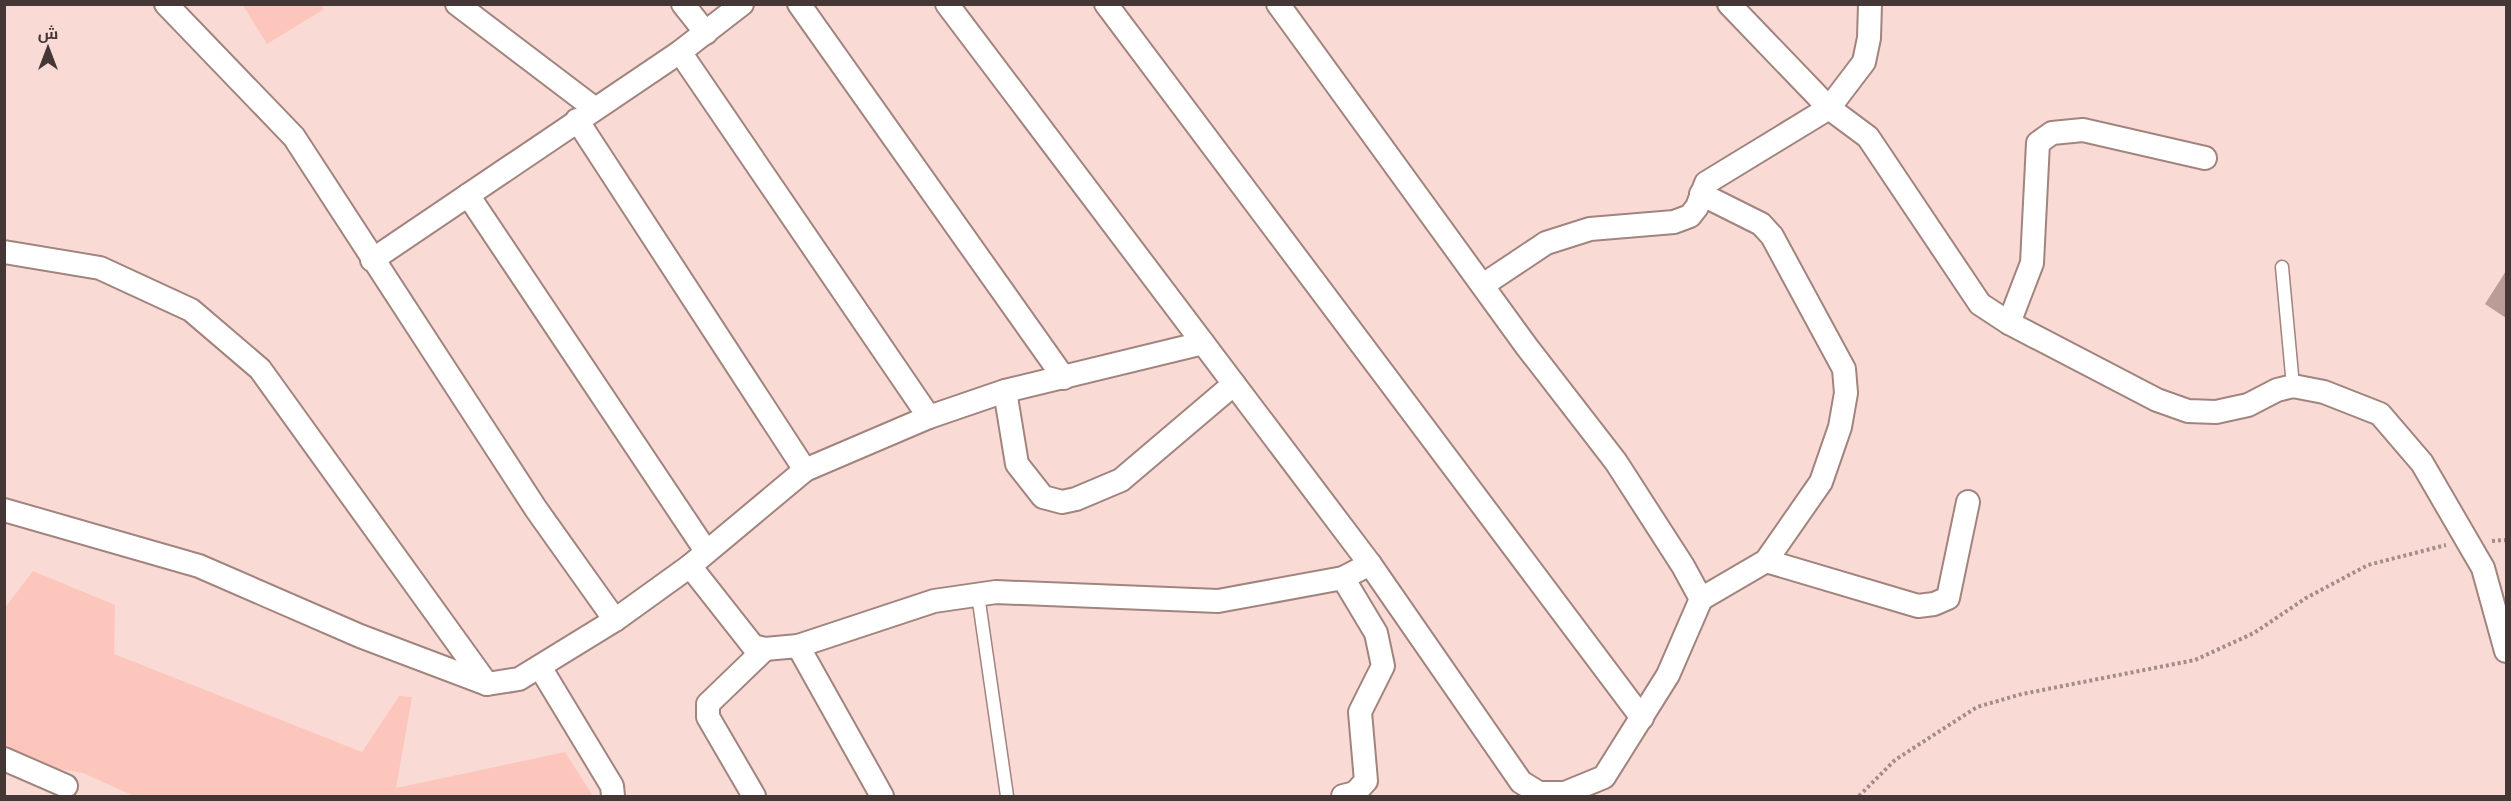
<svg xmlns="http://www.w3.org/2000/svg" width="2511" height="801" font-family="'DM Sans',Cairo,sans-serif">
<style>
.green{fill:#fcc6bc}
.building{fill:#bb9d97}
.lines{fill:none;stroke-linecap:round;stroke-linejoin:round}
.lane-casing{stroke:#a1847e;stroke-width:15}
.street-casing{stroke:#a1847e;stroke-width:26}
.path{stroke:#a48d89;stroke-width:4;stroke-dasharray:3 3;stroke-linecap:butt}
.lane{stroke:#fff;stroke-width:12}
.street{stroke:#fff;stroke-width:22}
</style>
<rect width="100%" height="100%" fill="#fadad4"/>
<g class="green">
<path d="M243,5H321L324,9L267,44Z"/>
<path d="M33,571L115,605L114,654L362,752L399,696L412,697L396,788L565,752L593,796H134L83,773L42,766L5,747L4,609Z"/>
</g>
<path class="building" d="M2506,271V318L2485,304Z"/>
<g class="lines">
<g class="lane-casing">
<g id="lane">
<path d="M2282,267L2293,386"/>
<path d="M978,595L1007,796"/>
</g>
</g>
<g class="street-casing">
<g id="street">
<path d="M166,4L294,137L536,509L615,620"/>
<path d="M457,4L594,108"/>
<path d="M683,4L706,33"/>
<path d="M799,4L1064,378"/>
<path d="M947,4L1370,564L1521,782L1539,793H1565L1604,777L1668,675L1701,599L1683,566L1616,462L1527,347L1278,4"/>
<path d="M1106,4L1642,718"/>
<path d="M1729,4L1829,108L1868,137L1980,304L2009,323L2157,400L2188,411L2216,412L2248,405L2277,390L2293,386L2324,392L2380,414L2422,463L2483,568L2506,651"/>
<path d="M680,52L929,417"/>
<path d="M577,120L805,470"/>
<path d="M1701,194L1761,224L1772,236L1844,369L1846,393L1840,427L1821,482L1766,561L1701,599"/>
<path d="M468,195L706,551"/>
<path d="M4,252L100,268L191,310L260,369L487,684"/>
<path d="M372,260L680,52L742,4"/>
<path d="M1483,285L1546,243L1590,229L1674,222L1690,216L1697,207L1706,183L1829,108L1864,62L1869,38L1870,4"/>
<path d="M2009,323L2032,263L2038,143L2052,133L2083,130L2205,158"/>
<path d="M1005,391L1017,464L1043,497L1062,502L1076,499L1121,480L1234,384"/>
<path d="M4,510L199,566L360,636L487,684L519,679L615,620L690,566L805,470L929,417L1005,391L1203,343"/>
<path d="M1766,561L1918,606L1934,604L1948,598L1968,502"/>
<path d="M690,566L753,646L765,649L798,646L882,796"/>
<path d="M798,646L934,601L996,592L1218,601L1343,578L1370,564"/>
<path d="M540,667L612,786L613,796"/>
<path d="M4,759L66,786"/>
<path d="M754,796L708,717V704L765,649"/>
<path d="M1343,796L1355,793L1366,781L1360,712L1383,666L1376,633L1343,578"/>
</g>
</g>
<g class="path">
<path d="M2492,541L2506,540"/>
<path d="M1859,796L1895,760L1977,707L2022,694L2195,660L2254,633L2306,598L2368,565L2446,545"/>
</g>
<use href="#lane" class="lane"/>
<use href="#street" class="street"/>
</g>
<rect width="2511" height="801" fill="none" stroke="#443735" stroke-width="12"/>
<g transform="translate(48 48)" stroke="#fadad4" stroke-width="4.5" paint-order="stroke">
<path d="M0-4.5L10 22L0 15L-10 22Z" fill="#443735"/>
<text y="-9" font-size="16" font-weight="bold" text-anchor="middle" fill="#443735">ش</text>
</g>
</svg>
